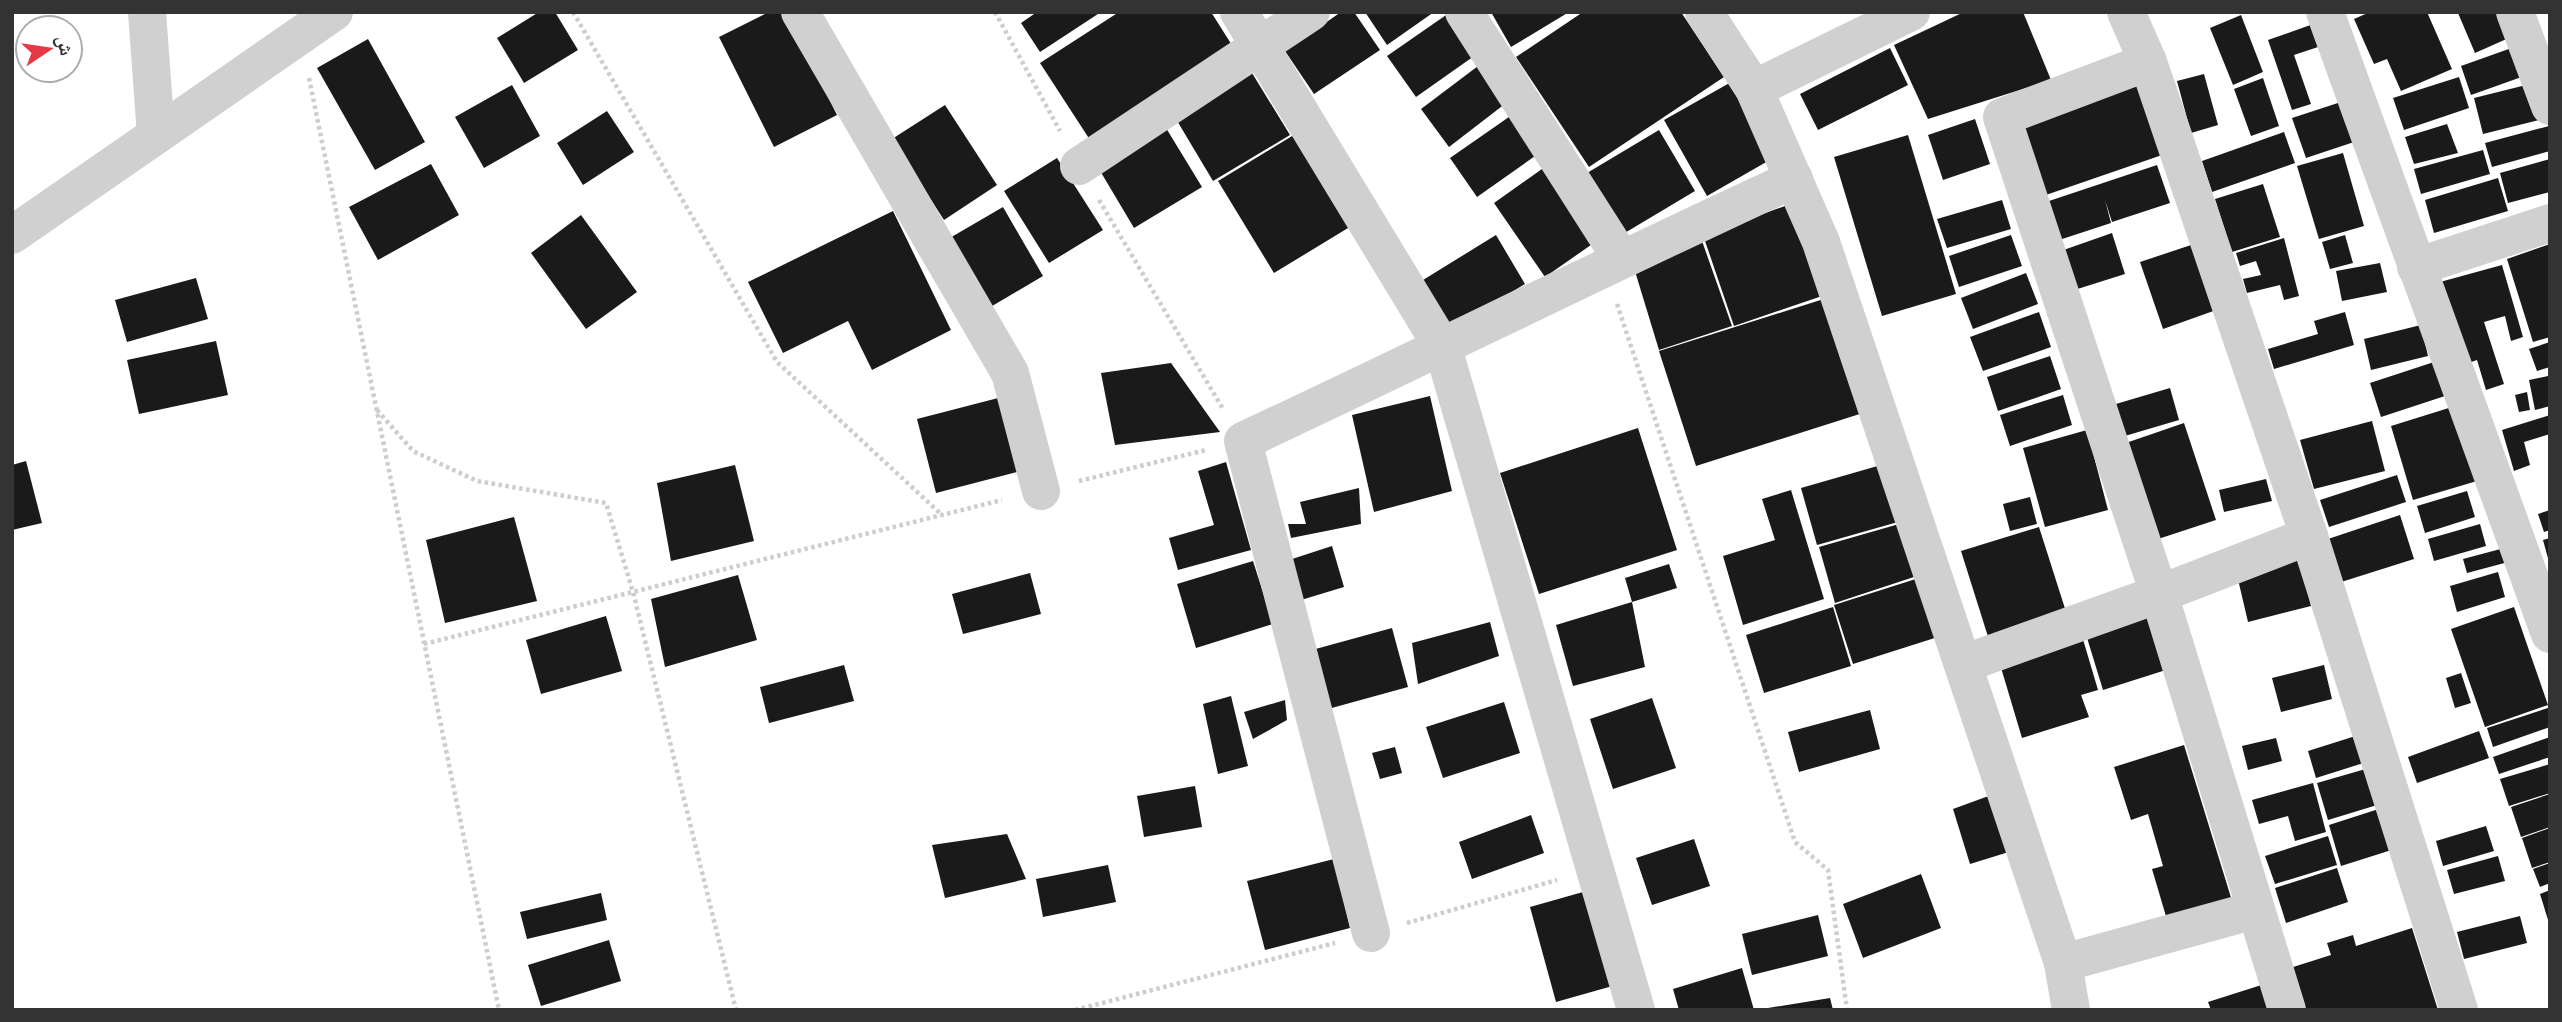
<svg xmlns="http://www.w3.org/2000/svg" width="2562" height="1022" font-family="Commissioner,'Noto Naskh Arabic',sans-serif">
<style>
.building{fill:#1a1a1a}
.lines{fill:none;stroke-linecap:round;stroke-linejoin:round}
.path{stroke:#cdcdcd;stroke-width:4.5;stroke-dasharray:3.5 3.5;stroke-linecap:butt}
.minor{stroke:#d0d0d0;stroke-width:38}
.tertiary{stroke:#d0d0d0;stroke-width:38}
</style>
<rect width="100%" height="100%" fill="#fff"/>
<g class="building">
<path d="M539,12H555L578,50L524,83L497,38Z"/>
<path d="M769,12H786L837,115L774,147L719,37Z"/>
<path d="M1037,12H1101L1040,52L1021,23Z"/>
<path d="M1119,12H1211L1235,50L1092,143L1040,63Z"/>
<path d="M1341,12H1354L1380,50L1314,94L1285,51Z"/>
<path d="M1365,12H1434L1387,45Z"/>
<path d="M1491,12H1569L1511,47Z"/>
<path d="M1583,12H1681L1724,77L1589,167L1516,57Z"/>
<path d="M1964,12H2023L2051,80L1928,119L1894,45Z"/>
<path d="M2370,12H2427L2452,69L2401,91L2387,59L2374,64L2354,19Z"/>
<path d="M2501,12L2511,37L2475,53L2458,13Z"/>
<path d="M1449,13L1477,54L1416,97L1387,56Z"/>
<path d="M2241,15L2263,72L2233,85L2210,28Z"/>
<path d="M2316,23L2324,45L2294,55L2311,104L2292,110L2268,40Z"/>
<path d="M368,39L425,142L375,170L317,68Z"/>
<path d="M2520,45L2530,74L2471,95L2461,66Z"/>
<path d="M1890,48L1908,85L1818,130L1800,94Z"/>
<path d="M1482,63L1510,100L1449,147L1421,109Z"/>
<path d="M1252,73L1290,135L1213,181L1176,119Z"/>
<path d="M2204,74L2218,125L2191,133L2177,81Z"/>
<path d="M2459,77L2469,108L2404,130L2393,98Z"/>
<path d="M2263,78L2279,126L2251,136L2234,89Z"/>
<path d="M1733,81L1775,157L1707,196L1664,120Z"/>
<path d="M2534,83L2543,119L2483,134L2474,98Z"/>
<path d="M2141,84L2165,154L2040,197L2016,127Z"/>
<path d="M512,85L540,136L484,168L455,117Z"/>
<path d="M2341,102L2354,142L2306,158L2292,118Z"/>
<path d="M945,105L997,185L944,220L892,139Z"/>
<path d="M1519,110L1545,149L1477,197L1450,158Z"/>
<path d="M607,111L634,152L583,185L557,143Z"/>
<path d="M1975,119L1990,164L1943,180L1928,135Z"/>
<path d="M2447,124L2458,153L2414,164L2405,137Z"/>
<path d="M2549,126L2550,151L2492,167L2485,143Z"/>
<path d="M1166,128L1202,187L1134,228L1099,169Z"/>
<path d="M1659,130L1695,191L1623,234L1587,173Z"/>
<path d="M2284,132L2295,163L2212,192L2202,161Z"/>
<path d="M1297,133L1353,225L1274,273L1218,181Z"/>
<path d="M1908,135L1956,294L1882,316L1834,157Z"/>
<path d="M2483,150L2490,174L2421,194L2414,169Z"/>
<path d="M2343,153L2364,226L2319,239L2297,166Z"/>
<path d="M1057,158L1103,230L1049,263L1004,191Z"/>
<path d="M2550,159V192L2508,203L2500,173Z"/>
<path d="M431,164L459,215L378,260L349,207Z"/>
<path d="M1549,164L1601,238L1545,277L1494,203Z"/>
<path d="M2157,165L2170,203L2112,222L2105,200L2111,223L2053,242L2040,204Z"/>
<path d="M2498,178L2508,211L2434,233L2425,200Z"/>
<path d="M2263,184L2280,237L2232,252L2215,199Z"/>
<path d="M2002,200L2011,229L1947,248L1937,219Z"/>
<path d="M1796,202L1828,294L1734,326L1703,235Z"/>
<path d="M1003,207L1043,276L987,309L948,239Z"/>
<path d="M893,211L951,330L872,370L848,321L783,353L748,282Z"/>
<path d="M581,215L637,292L586,329L531,253Z"/>
<path d="M2112,233L2125,274L2068,292L2055,253Z"/>
<path d="M1496,235L1525,284L1452,328L1423,280Z"/>
<path d="M2011,235L2022,266L1959,287L1949,256Z"/>
<path d="M2345,235L2353,263L2330,269L2322,242Z"/>
<path d="M2284,238L2299,296L2284,300L2280,285L2247,293L2243,279L2261,275L2256,261L2240,266L2236,253Z"/>
<path d="M1702,241L1732,326L1659,350L1634,268Z"/>
<path d="M2197,243L2219,309L2163,329L2140,262Z"/>
<path d="M2550,244V337L2533,342L2507,259Z"/>
<path d="M2380,263L2387,292L2342,301L2336,271Z"/>
<path d="M2502,265L2523,337L2511,341L2505,316L2484,322L2504,384L2486,390L2477,360L2463,365L2440,282Z"/>
<path d="M2026,273L2038,304L1973,329L1961,298Z"/>
<path d="M196,278L208,319L127,342L115,300Z"/>
<path d="M1830,297L1866,412L1696,466L1659,351Z"/>
<path d="M2039,312L2051,347L1983,371L1970,337Z"/>
<path d="M2345,312L2354,345L2274,369L2268,349L2318,334L2314,321Z"/>
<path d="M2421,325L2428,356L2371,370L2364,339Z"/>
<path d="M216,341L228,395L139,414L127,360Z"/>
<path d="M2550,342V367L2537,371L2529,349Z"/>
<path d="M2050,356L2061,389L1998,411L1987,377Z"/>
<path d="M2437,361L2448,395L2381,417L2370,383Z"/>
<path d="M1171,363L1220,432L1115,445L1101,373Z"/>
<path d="M2548,376L2550,406L2535,410L2529,380Z"/>
<path d="M2170,388L2179,420L2118,438L2109,406Z"/>
<path d="M2527,392L2530,410L2519,412L2515,395Z"/>
<path d="M2063,395L2072,425L2010,446L2000,415Z"/>
<path d="M1430,396L1452,491L1374,512L1352,415Z"/>
<path d="M1002,397L1021,471L936,493L917,419Z"/>
<path d="M2452,407L2477,481L2413,500L2391,426Z"/>
<path d="M2550,415V434L2524,442L2530,465L2514,471L2502,430Z"/>
<path d="M2372,421L2385,471L2314,489L2300,440Z"/>
<path d="M2184,423L2216,520L2152,541L2120,445Z"/>
<path d="M1638,428L1677,550L1539,594L1500,473Z"/>
<path d="M2087,430L2108,510L2045,527L2023,448Z"/>
<path d="M26,461L42,523L12,530V465Z"/>
<path d="M1226,462L1251,550L1178,570L1169,538L1214,525L1198,471Z"/>
<path d="M1888,463L1905,520L1817,545L1801,488Z"/>
<path d="M735,465L754,541L671,561L657,483Z"/>
<path d="M2397,475L2406,502L2329,527L2320,500Z"/>
<path d="M2266,479L2272,501L2224,512L2219,490Z"/>
<path d="M1359,488L1361,524L1291,538L1288,524H1306L1300,502Z"/>
<path d="M1791,490L1824,599L1743,625L1723,556L1775,540L1762,499Z"/>
<path d="M2467,491L2475,517L2425,533L2417,506Z"/>
<path d="M2030,497L2037,524L2010,531L2003,504Z"/>
<path d="M2550,510V530L2544,532L2538,514Z"/>
<path d="M2400,515L2414,559L2338,583L2325,540Z"/>
<path d="M514,517L537,601L445,623L426,540Z"/>
<path d="M1906,522L1923,574L1835,603L1819,547Z"/>
<path d="M2480,524L2486,546L2434,561L2428,539Z"/>
<path d="M2039,527L2068,618L1990,643L1961,551Z"/>
<path d="M2550,538V562H2549L2543,540Z"/>
<path d="M1332,546L1344,587L1301,600L1289,560Z"/>
<path d="M2508,547L2512,561L2467,573L2463,559Z"/>
<path d="M2300,560L2311,606L2248,622L2237,575Z"/>
<path d="M1253,561L1273,624L1196,648L1177,584Z"/>
<path d="M1669,564L1677,588L1632,602L1625,578Z"/>
<path d="M2498,572L2505,597L2457,612L2450,586Z"/>
<path d="M1030,573L1041,614L963,634L952,594Z"/>
<path d="M738,575L757,640L665,667L651,599Z"/>
<path d="M1922,577L1941,636L1853,664L1834,605Z"/>
<path d="M1632,602L1645,667L1573,686L1556,625Z"/>
<path d="M1833,607L1851,666L1764,693L1746,635Z"/>
<path d="M2514,607L2548,705L2485,727L2451,629Z"/>
<path d="M2150,608L2169,669L2103,690L2084,628Z"/>
<path d="M606,616L622,671L541,694L526,640Z"/>
<path d="M1490,622L1499,656L1418,684L1412,643Z"/>
<path d="M1392,628L1408,687L1328,709L1312,650Z"/>
<path d="M2082,636L2098,690L2081,695L2089,717L2022,738L1999,661Z"/>
<path d="M844,665L854,701L769,723L760,687Z"/>
<path d="M2324,665L2332,699L2281,712L2272,678Z"/>
<path d="M2461,673L2471,703L2455,708L2446,678Z"/>
<path d="M1231,696L1248,766L1218,774L1203,704Z"/>
<path d="M1652,698L1676,768L1613,789L1590,719Z"/>
<path d="M1285,700L1287,720L1253,739L1244,712Z"/>
<path d="M1504,702L1520,753L1443,778L1426,727Z"/>
<path d="M2548,708L2550,727L2493,747L2487,728Z"/>
<path d="M1870,710L1880,749L1799,772L1788,732Z"/>
<path d="M2479,731L2489,758L2417,783L2408,757Z"/>
<path d="M2365,733L2373,760L2316,778L2308,751Z"/>
<path d="M2550,737V757L2499,774L2493,757Z"/>
<path d="M2276,738L2282,761L2248,770L2242,746Z"/>
<path d="M2184,745L2233,904L2168,923L2152,869L2163,866L2148,814L2131,820L2114,767Z"/>
<path d="M1395,747L1402,773L1380,779L1372,753Z"/>
<path d="M2550,764V793L2509,806L2500,779Z"/>
<path d="M2376,766L2387,802L2328,820L2317,783Z"/>
<path d="M2313,783L2326,832L2295,841L2288,816L2259,824L2252,800Z"/>
<path d="M1195,786L1202,827L1144,837L1137,796Z"/>
<path d="M1994,794L2012,851L1970,864L1953,809Z"/>
<path d="M2550,794V827L2521,837L2511,807Z"/>
<path d="M2388,806L2401,847L2341,866L2329,825Z"/>
<path d="M1531,815L1544,853L1472,879L1459,842Z"/>
<path d="M2486,826L2494,851L2443,866L2436,841Z"/>
<path d="M2550,828V862L2532,868L2522,838Z"/>
<path d="M1007,834L1026,879L945,898L932,845Z"/>
<path d="M2328,836L2337,865L2275,884L2265,856Z"/>
<path d="M1694,839L1710,886L1652,905L1636,858Z"/>
<path d="M2498,856L2505,881L2454,894L2447,870Z"/>
<path d="M1334,859L1350,928L1265,950L1247,881Z"/>
<path d="M2550,863V883L2540,887L2533,869Z"/>
<path d="M1108,865L1116,902L1043,917L1036,879Z"/>
<path d="M2337,868L2348,902L2286,923L2275,888Z"/>
<path d="M1921,874L1941,928L1863,958L1843,904Z"/>
<path d="M1590,890L1616,985L1556,1002L1530,907Z"/>
<path d="M2550,890V923H2549L2540,894Z"/>
<path d="M601,893L607,920L527,939L520,912Z"/>
<path d="M1818,915L1828,956L1752,975L1742,934Z"/>
<path d="M2520,916L2527,943L2464,959L2457,932Z"/>
<path d="M2412,928L2438,1010H2303L2290,968L2331,955L2327,943L2353,935L2356,946Z"/>
<path d="M609,940L621,981L541,1006L528,965Z"/>
<path d="M1742,968L1754,1010H1679L1673,989Z"/>
<path d="M2274,981L2282,1010H2211L2208,1002Z"/>
<path d="M1830,998L1833,1010H1768V1008Z"/>
</g>
<g class="lines">
<g class="path">
<path d="M573,12L777,362L942,515"/>
<path d="M995,12L1060,131"/>
<path d="M309,78L499,1010"/>
<path d="M1099,200L1223,409"/>
<path d="M1617,304L1795,842L1828,870L1847,1010"/>
<path d="M377,410L413,451L477,481L606,503L633,592L736,1010"/>
<path d="M1079,481L1206,450"/>
<path d="M424,644L1002,500"/>
<path d="M1407,923L1557,880"/>
<path d="M1075,1010L1335,943"/>
</g>
<g class="minor">
<path d="M147,12L156,135"/>
<path d="M800,12L1010,373L1041,491"/>
<path d="M1239,12L1443,348L1636,1010"/>
<path d="M1464,12L1621,258"/>
<path d="M1704,12L1754,89L1821,242L2063,963L2071,1010"/>
<path d="M2126,12L2148,62L2309,536L2459,1010"/>
<path d="M2325,12L2550,634"/>
<path d="M2515,12L2550,106"/>
<path d="M2148,62L2002,117L2159,594L2287,1010"/>
<path d="M1754,89L1911,12"/>
<path d="M1079,166L1311,12"/>
<path d="M2416,267L2550,223"/>
<path d="M1963,664L2159,594L2309,536"/>
<path d="M1371,933L1243,441C1427,355 1609,264 1794,179"/>
<path d="M2063,963L2255,910"/>
</g>
<path class="tertiary" d="M12,235L334,12"/>
</g>
<rect width="2562" height="1022" fill="none" stroke="#333333" stroke-width="28"/>
<g transform="translate(49 49) rotate(77)"><circle r="33" fill="#ffffff" stroke="#adadad" stroke-width="2"/>
<path d="M0-5L12 26L0 18L-12 26Z" fill="#e63946"/>
<text y="-10" font-size="19" font-weight="bold" text-anchor="middle" fill="#333333">ش</text>
</g>
</svg>
